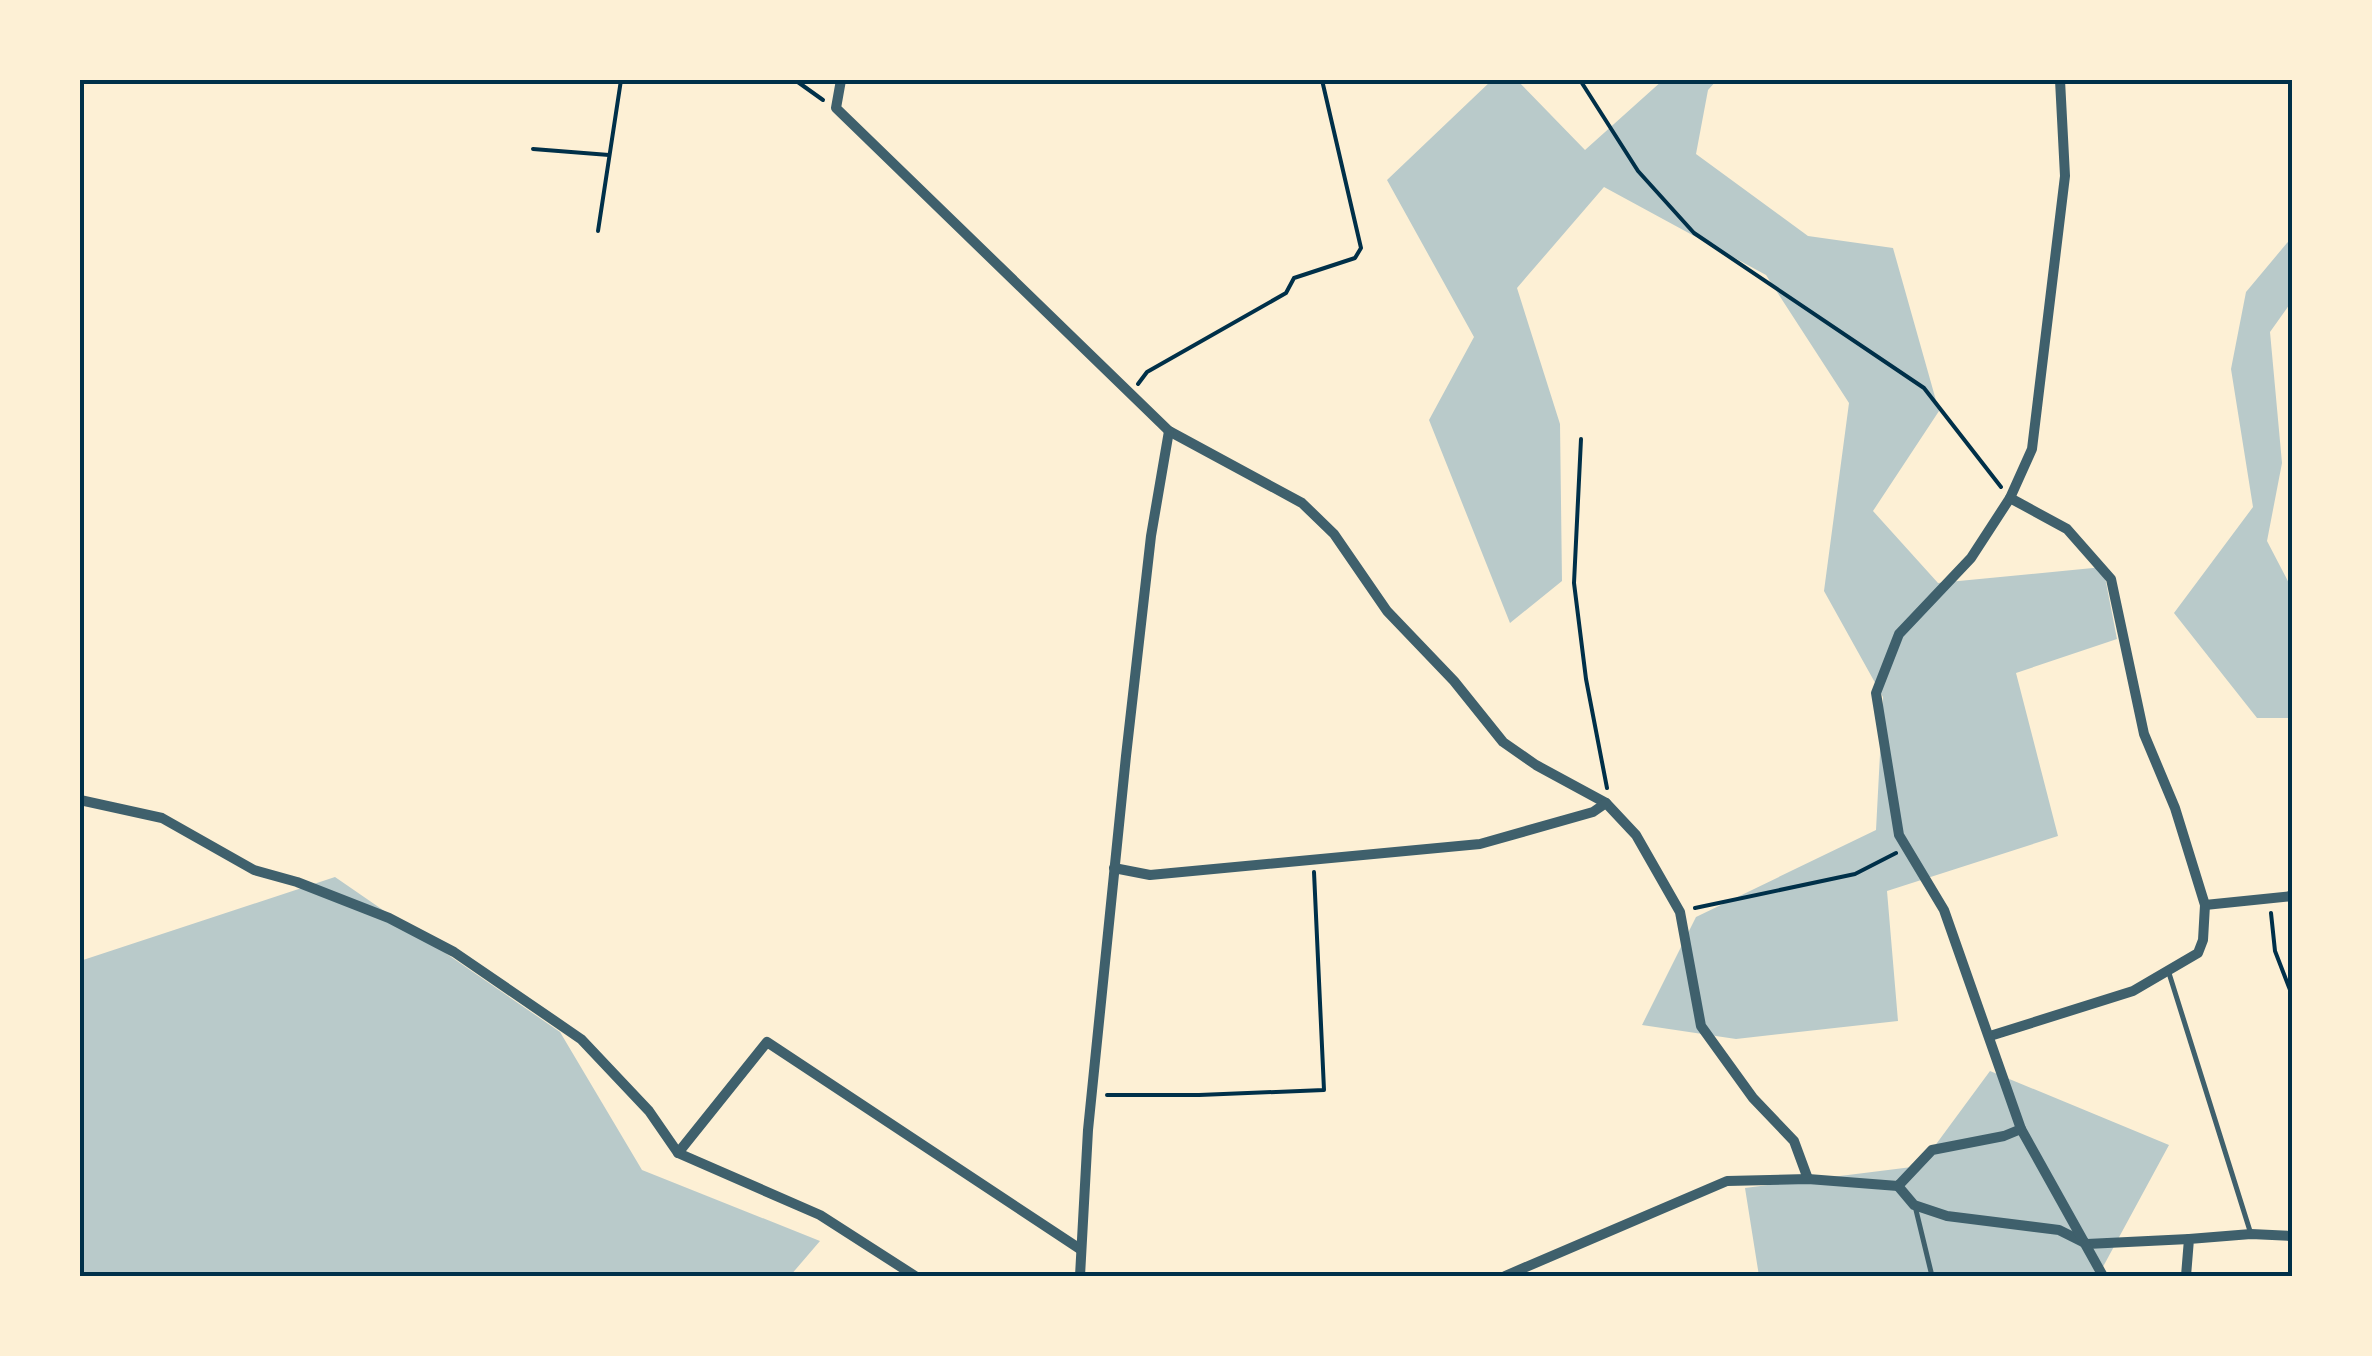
<svg xmlns="http://www.w3.org/2000/svg" width="2372" height="1356" font-family="'Varela Round',sans-serif">
<style>
.green{fill:#b9caca}
.lines{fill:none;stroke-linecap:round;stroke-linejoin:round}
.path{stroke:#003049;stroke-width:4}
.service{stroke:#3f606c;stroke-width:5}
.minor{stroke:#3f606c;stroke-width:10}
.neatline{fill:none;stroke:#003049;stroke-width:4}
</style>
<rect width="100%" height="100%" fill="#fdf0d5"/>
<g class="green">
<path d="M1492,80H1517L1585,150L1663,80H1717L1708,90L1696,154L1808,236L1893,248L1939,411L1873,511L1938,583L2103,567L2117,639L2016,673L2058,836L1887,891L1898,1021L1736,1039L1642,1025L1696,917L1876,830L1883,697L1824,591L1849,403L1766,275L1604,187L1517,288L1560,424L1562,581L1510,623L1429,420L1474,337L1387,180Z"/>
<path d="M2292,237V301L2270,332L2282,463L2267,541L2292,589V718H2257L2174,613L2253,507L2231,369L2246,292Z"/>
<path d="M335,877L560,1032L642,1170L820,1241L790,1276H80V961Z"/>
<path d="M1990,1071L2169,1145L2098,1276H1759L1745,1188L1920,1166Z"/>
</g>
<g class="lines">
<g class="path">
<path d="M795,80L823,100"/>
<path d="M1580,80L1638,171L1694,233L1924,388L2001,487"/>
<path d="M533,149L609,155"/>
<path d="M598,231L621,80"/>
<path d="M1138,384L1147,372L1286,293L1294,278L1355,258L1361,248L1322,80"/>
<path d="M1581,439L1574,583L1586,679L1607,788"/>
<path d="M1695,908L1855,874L1896,853"/>
<path d="M2271,913L2275,951L2292,995"/>
<path d="M1107,1095H1199L1324,1090L1314,872"/>
</g>
<g class="service">
<path d="M2168,970L2250,1231"/>
<path d="M1915,1206L1932,1276"/>
</g>
<g class="minor">
<path d="M841,80L836,108L1169,431L1302,503L1334,534L1387,611L1454,681L1503,742L1536,765L1606,803L1636,835L1680,912L1701,1026L1753,1098L1794,1141L1808,1179"/>
<path d="M80,800L162,818L254,870L297,882L389,918L454,952L581,1039L649,1111L678,1153L820,1215L915,1276"/>
<path d="M1114,868L1150,875L1480,844L1593,812L1606,803"/>
<path d="M2205,905L2292,896"/>
<path d="M1990,1036L2133,991L2198,953L2203,940L2205,905L2175,808L2144,734L2111,579L2067,529L2010,498"/>
<path d="M2021,1129L1944,910L1899,835L1876,693L1899,634L1971,558L2010,498L2032,449L2065,176L2060,80"/>
<path d="M678,1153L767,1042L1080,1249"/>
<path d="M1898,1186L1914,1205L1947,1216L2059,1230L2087,1244L2189,1239"/>
<path d="M1080,1276L1088,1130L1126,756L1151,536L1169,431"/>
<path d="M1505,1276L1727,1181L1808,1179L1898,1186L1932,1150L2004,1136L2021,1129L2103,1276"/>
<path d="M2186,1276L2189,1239L2251,1234L2292,1236"/>
</g>
</g>
<rect width="2372" height="1356" fill="none" stroke="#fdf0d5" stroke-width="165"/>
<rect x="82" y="82" width="2208" height="1192" class="neatline"/>
</svg>
